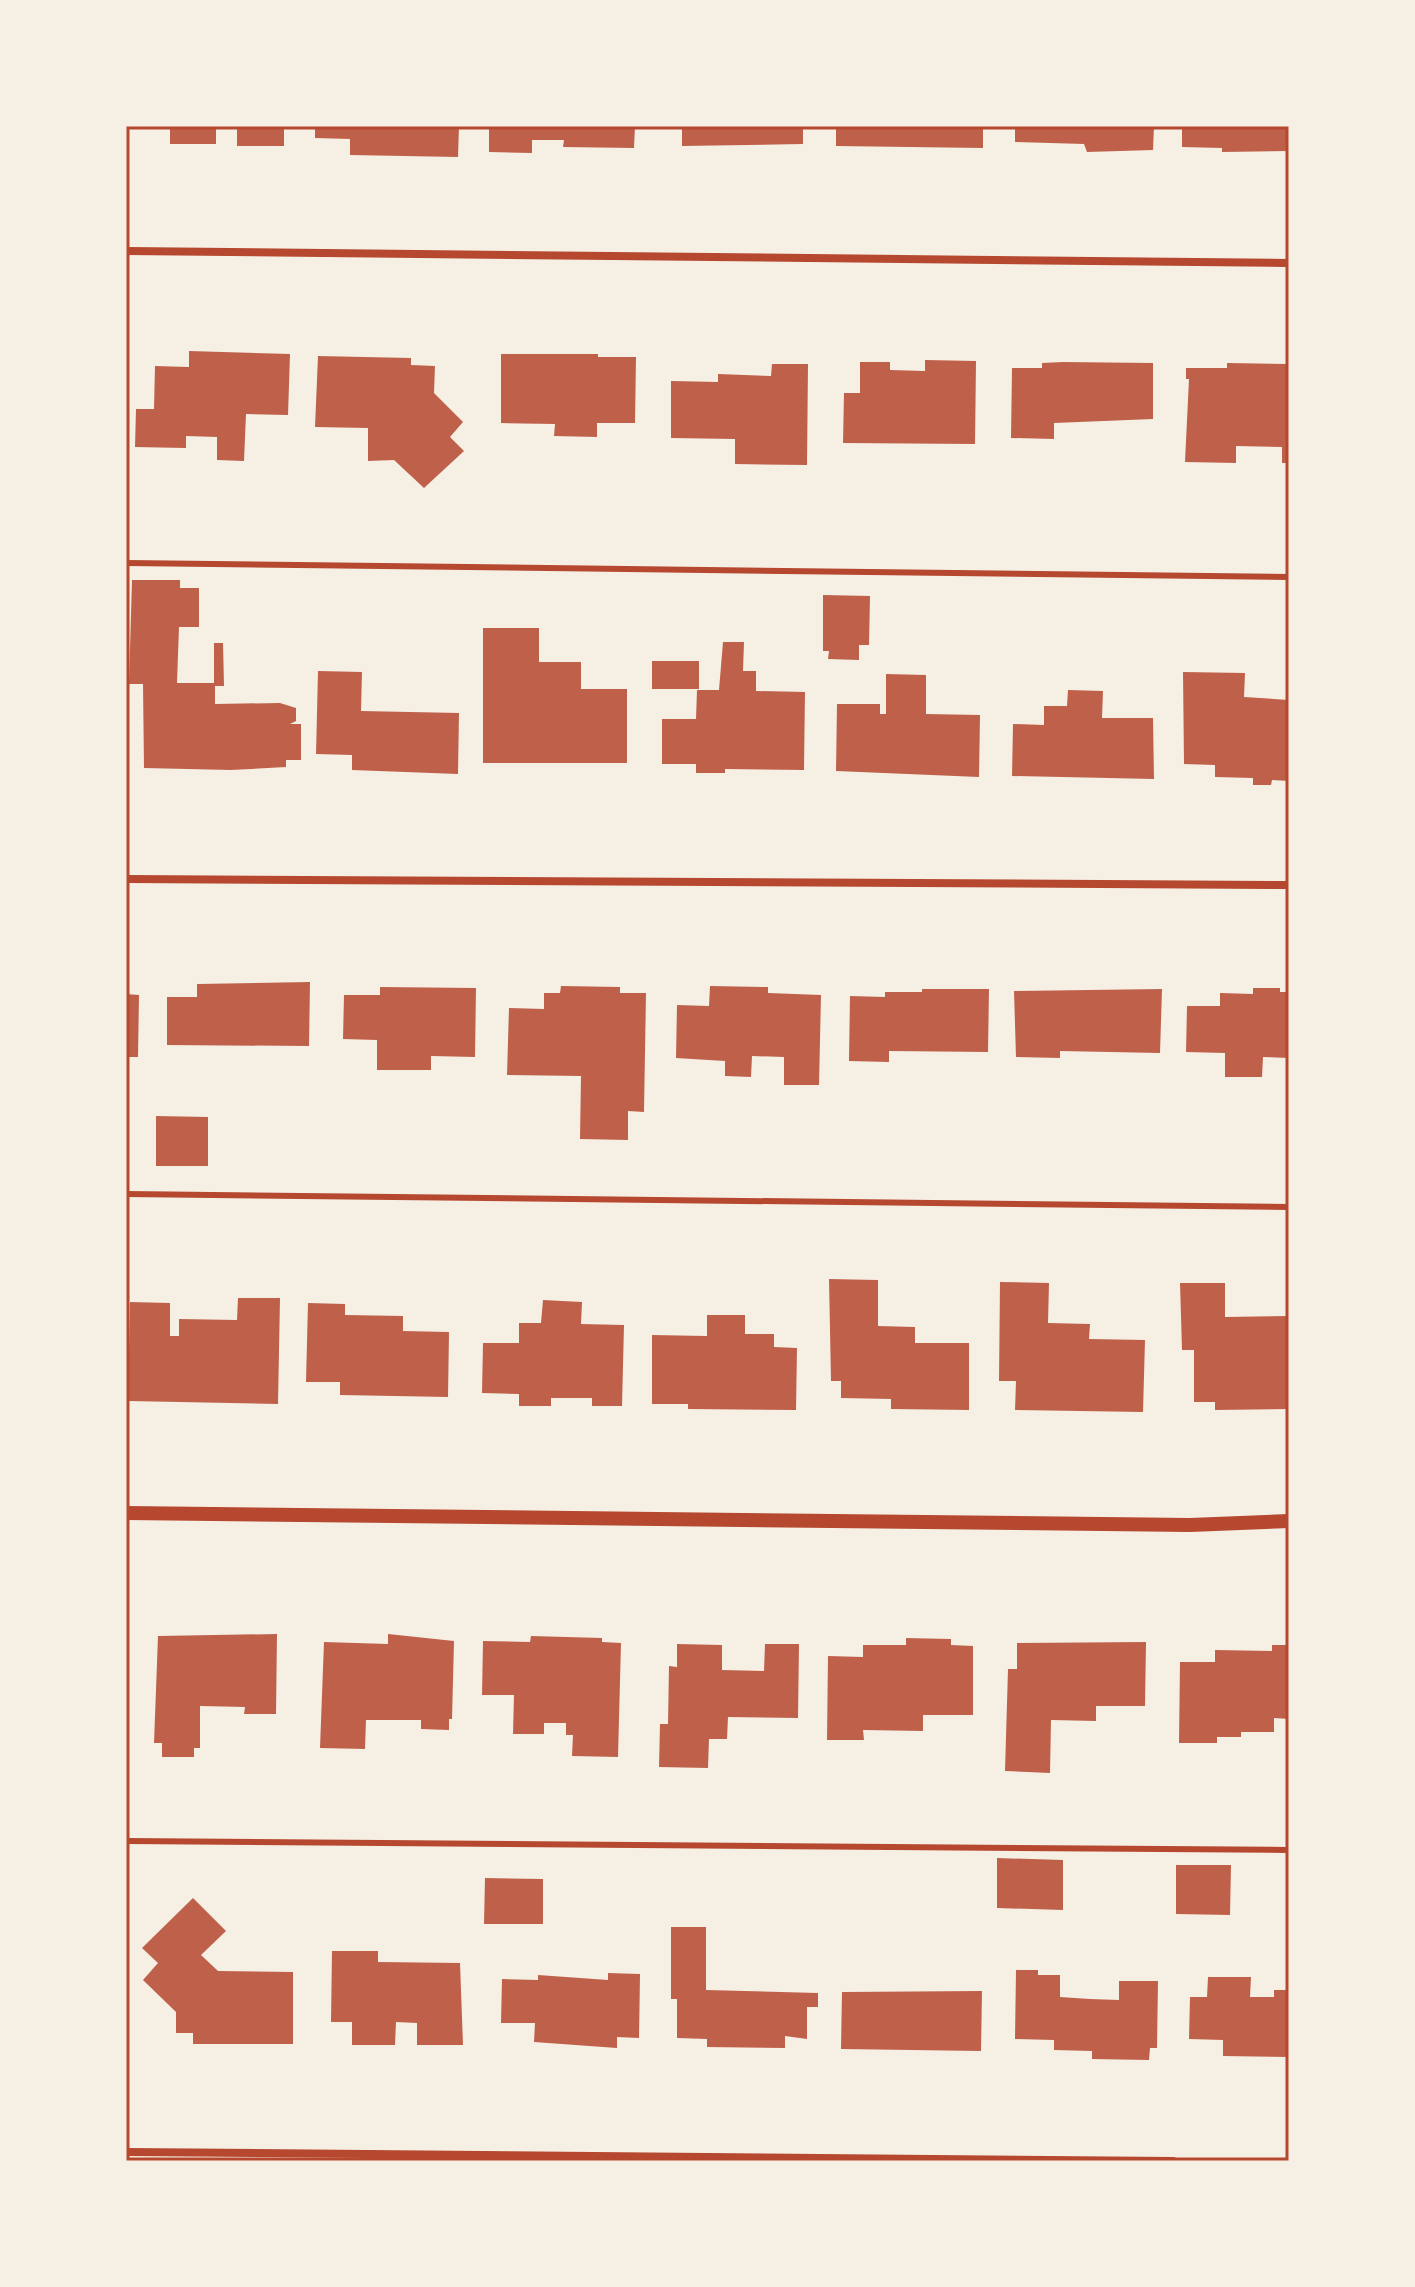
<svg xmlns="http://www.w3.org/2000/svg" width="1415" height="2287" font-family="Overpass,sans-serif">
<style>
.building{fill:#bf614a}
.lines{fill:none;stroke-linecap:round;stroke-linejoin:round}
.service{stroke:#b5482f;stroke-width:6}
.minor{stroke:#b5482f;stroke-width:8}
.tertiary{stroke:#b5482f;stroke-width:14}
.neatline{fill:none;stroke:#b5482f;stroke-width:3}
</style>
<rect width="100%" height="100%" fill="#f6efe4"/>
<g class="building">
<rect x="170" y="126" width="46" height="18"/>
<rect x="237" y="126" width="47" height="20"/>
<path d="M315,126H459L458,157L350,155V139L315,138Z"/>
<path d="M489,126H635L634,148L563,147L564,140H532V153L489,152Z"/>
<path d="M682,126H803V144L682,146Z"/>
<path d="M836,126H983V148L836,146Z"/>
<path d="M1015,126H1154L1153,150L1087,152L1084,144L1015,142Z"/>
<path d="M1182,126H1289V151L1222,152V148L1182,147Z"/>
<path d="M189,351L290,354L288,415L246,414L244,461L217,460V437L186,436V448L135,447L136,409H154L155,366L189,367Z"/>
<path d="M501,354H598V357H636L635,423H597V437L554,436L555,424L501,423Z"/>
<path d="M318,356L411,358V365L435,366L434,393L463,422L450,437L464,451L424,488L394,460L368,461V428L315,427Z"/>
<path d="M925,360L976,361L975,444L843,443L844,393H860V362H890V370L925,371Z"/>
<path d="M1063,362L1153,363V419L1054,423V439L1011,438L1012,368H1042V363Z"/>
<path d="M1227,363L1289,364V463H1282V447L1236,446V463L1185,462L1189,379H1186V368H1227Z"/>
<path d="M772,364H808L807,465L735,464V439L671,438V381L718,382V374L771,376Z"/>
<path d="M132,580H180V588H199V627H179L177,683H214V643H223L224,686H215V704L280,703L296,708V721L290,724H301V760H286V767L231,770L144,768L143,684H129Z"/>
<path d="M823,595L870,596L869,645H859V660L828,659L829,651H823Z"/>
<path d="M483,628H539V662H581V689H627V763H483Z"/>
<path d="M723,642H744L743,671H756V691L805,692L804,770L725,769V773H696V764H662V719H696L697,690H719Z"/>
<rect x="652" y="661" width="47" height="28"/>
<path d="M318,671L362,672L361,711L459,713L458,774L352,770V755L316,754Z"/>
<path d="M1183,672L1245,673L1244,697L1289,700V781L1272,780L1271,785H1253V778L1215,777V765L1184,764Z"/>
<path d="M886,674L926,675V714L980,715L979,777L836,771L837,704H880V714H886Z"/>
<path d="M1068,690L1103,691L1102,718H1153L1154,779L1012,776L1013,724L1044,725V706H1067Z"/>
<path d="M310,982L309,1046L167,1045V997H197V984Z"/>
<path d="M561,986L620,987V993H646L644,1112L628,1111V1140L580,1139L581,1076L507,1075L509,1008L544,1009V993H560Z"/>
<path d="M710,986L768,987V993L821,995L819,1085H784V1057L752,1056L751,1077L725,1076V1061L676,1058L677,1005L709,1006Z"/>
<path d="M380,987L476,988L475,1057L431,1056V1070H377V1040L343,1039L344,995H380Z"/>
<path d="M1253,988H1280V992H1289V1058L1263,1057L1262,1077H1225V1053L1186,1052L1187,1006H1220V993L1253,994Z"/>
<path d="M922,989H989L988,1052L889,1051V1062L849,1061L850,996L885,997V992H922Z"/>
<path d="M1162,989L1160,1053L1060,1051V1058L1016,1057L1014,991Z"/>
<path d="M126,994L139,995L138,1057H126Z"/>
<path d="M156,1116L208,1117V1166H156Z"/>
<path d="M829,1279L878,1280V1326L915,1327V1343H969V1410L891,1409V1399L841,1398V1381H831Z"/>
<path d="M1000,1282L1049,1283L1048,1323L1090,1324L1089,1339L1145,1340L1143,1412L1015,1410L1016,1381H999Z"/>
<path d="M1180,1283H1225V1317L1289,1316V1409L1215,1410V1402H1194V1350H1182Z"/>
<path d="M238,1298H280L278,1404L128,1401L130,1302L170,1303V1336H179V1319L237,1320Z"/>
<path d="M543,1300L582,1302L581,1324L624,1325L622,1406H592V1398H551V1406H519V1394L482,1393L483,1343H519V1323H541Z"/>
<path d="M308,1303L345,1304V1315L403,1316V1331L449,1332L448,1397L340,1395V1382H306Z"/>
<path d="M707,1315H745V1334H774V1347L797,1348L796,1410L688,1409V1404H652V1335L707,1336Z"/>
<path d="M277,1634L276,1714H244L245,1707L200,1706V1748H194V1757H162V1743H154L158,1636Z"/>
<path d="M388,1634L454,1641L452,1719H449V1730L421,1729V1720H366L365,1749L320,1748L324,1642L388,1644Z"/>
<path d="M531,1636L602,1638V1642L621,1643L618,1757L572,1756L573,1735H566V1723H544V1734H513L514,1695H482L483,1641L530,1642Z"/>
<path d="M906,1638L951,1639V1645L973,1646V1715H923V1731L863,1730L864,1740H827L828,1656L863,1657V1645H906Z"/>
<path d="M1146,1642L1145,1706H1096V1721L1051,1720L1050,1773L1005,1771L1008,1669H1017V1643Z"/>
<path d="M677,1644L722,1645V1670L764,1671L765,1644H799L798,1718L728,1717L727,1739H709L708,1768L659,1767L660,1724H668L669,1666L677,1667Z"/>
<path d="M1272,1645H1289V1719L1274,1718V1732H1241V1737H1217V1743H1179L1180,1662H1215V1650L1272,1651Z"/>
<path d="M997,1858L1063,1860V1910L997,1908Z"/>
<path d="M1176,1865H1231L1230,1915L1176,1914Z"/>
<path d="M485,1878L543,1879V1924H484Z"/>
<path d="M193,1898L226,1931L201,1955L218,1971L293,1972V2044H193V2033H176V2012L143,1980L158,1963L142,1948Z"/>
<path d="M671,1927H706V1990L818,1993V2007H807V2039L785,2036V2048L707,2047V2039L677,2038V1999H671Z"/>
<path d="M332,1951H378V1962L460,1963L463,2045H417V2023L396,2022L395,2045H352V2022H331Z"/>
<path d="M1016,1970H1038V1975H1060V1997L1090,1999L1119,2000V1981H1158L1157,2048H1150L1149,2060L1092,2059V2051L1054,2050V2040L1015,2039Z"/>
<path d="M608,1973L640,1974L639,2038L617,2037V2048L534,2042L535,2023H501L502,1979L538,1980V1975L608,1980Z"/>
<path d="M1208,1977H1251L1250,1997H1274V1990H1289V2057L1223,2056V2040L1189,2039L1190,1997H1207Z"/>
<path d="M982,1991L981,2051L841,2049L842,1992Z"/>
</g>
<g class="lines">
<g class="service">
<path d="M126,563L1289,577"/>
<path d="M126,1194L1289,1207"/>
<path d="M126,1841L1289,1850"/>
</g>
<g class="minor">
<path d="M126,251L1289,263"/>
<path d="M126,879L1289,885"/>
<path d="M126,2152L1173,2161"/>
</g>
<path class="tertiary" d="M126,1513L1190,1525L1289,1521"/>
</g>
<rect width="1415" height="2287" fill="none" stroke="#f6efe4" stroke-width="256"/>
<rect x="128" y="128" width="1159" height="2031" class="neatline"/>
</svg>
